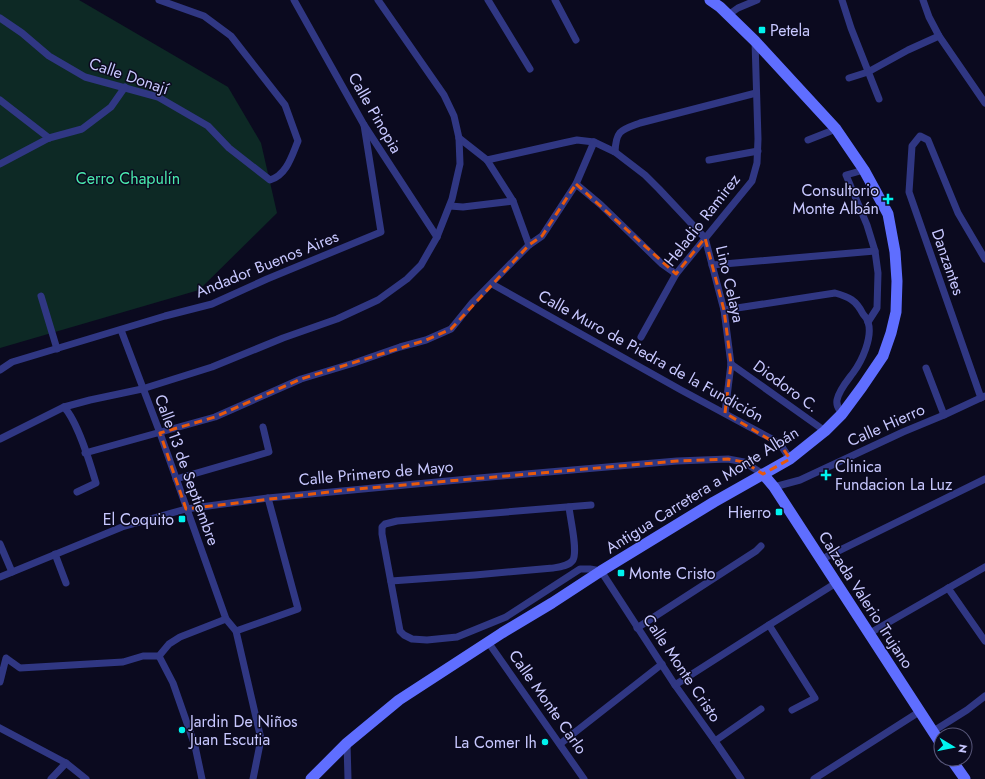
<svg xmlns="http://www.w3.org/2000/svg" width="985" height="779" font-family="Jost,sans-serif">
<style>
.green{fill:#0d2925}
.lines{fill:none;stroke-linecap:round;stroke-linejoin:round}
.street{stroke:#303783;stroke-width:7}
.secondary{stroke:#5f6eff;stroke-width:11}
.marked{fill:none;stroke:#e8590c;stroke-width:3;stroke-dasharray:8 5;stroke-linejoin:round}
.poi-dot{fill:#00f3ee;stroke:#0b0a1f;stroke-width:1.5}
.labels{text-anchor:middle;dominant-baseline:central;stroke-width:3;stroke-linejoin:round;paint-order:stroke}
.poi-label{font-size:16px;fill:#c8c8ff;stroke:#0b0a1f;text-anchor:start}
.street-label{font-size:16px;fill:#c8c8ff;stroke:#0b0a1f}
.park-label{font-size:16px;fill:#4aeaae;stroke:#0b0a1f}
</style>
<rect width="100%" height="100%" fill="#0b0a1f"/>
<path class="green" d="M0,0H79L228,87L261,143L277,213L199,290L0,348Z"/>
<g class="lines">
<g class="street">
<path d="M294,0L364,125L437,237"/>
<path d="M488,0L530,69"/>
<path d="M555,0L576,40"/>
<path d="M842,0L851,28L879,99"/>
<path d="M923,0L929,17L939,36L985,103"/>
<path d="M728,15L738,8L757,0"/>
<path d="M0,18L22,33L49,56L85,77L158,97L208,126L229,148L270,180C287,175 292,155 298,141L285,105L231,36L204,16L159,0"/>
<path d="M849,78L868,72L908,50L939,36"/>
<path d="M0,100L49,138"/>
<path d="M459,138L487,160L513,201L529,245"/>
<path d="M808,140L836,129"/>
<path d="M615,152C616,130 621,130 640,123L756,93"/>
<path d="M487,160L563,143L577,140L594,142L615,152L645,175L659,189L705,238L724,310L731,364L725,413"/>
<path d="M709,160L758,151"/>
<path d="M0,164L49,138L82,129L111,107L125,87"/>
<path d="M864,170L846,175L867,225L875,251L878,273L877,308L868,322"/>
<path d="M576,184L601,205L662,264L676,274"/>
<path d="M450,206L463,207L513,201"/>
<path d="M712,265L875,251"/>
<path d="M492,284L681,390L772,439L782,447L790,459"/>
<path d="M41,296L57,349"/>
<path d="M724,310L835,293C849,297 856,300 863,314C865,316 867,319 868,322C873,337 862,361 853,373C847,381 839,390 837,400C836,406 839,409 842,414"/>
<path d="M121,330L160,433L226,619L236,631L261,739L253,779"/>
<path d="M641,337L676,274L752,181L757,163L758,139L755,41"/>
<path d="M731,364L825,431"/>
<path d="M926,368L944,415"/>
<path d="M0,370L12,362L165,316L212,304L267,279L381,232L364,125"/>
<path d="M981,398L909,192L912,146L920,136L928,140L958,213L985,259"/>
<path d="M64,407C78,422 90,463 96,483L77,492"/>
<path d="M0,439L64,407L90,400L142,389L212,367L283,338L337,319L378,300L407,279L421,265L437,237L452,199L460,164L459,138L454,116L444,95L378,0"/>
<path d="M85,453L215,417L301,379L354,363L400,347L426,340L451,329L472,303L529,245L542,236L576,184L594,142"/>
<path d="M176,479L269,452L263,427"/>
<path d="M774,487L800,480L903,432L944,415L985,396"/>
<path d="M591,505L397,521L385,524L382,527V534L400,631L404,635L412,639L427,640L457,637L506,617L580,569H590L601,571L675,685L715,741L741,779"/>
<path d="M0,544L12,572"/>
<path d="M55,554L66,583"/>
<path d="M822,559L985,479"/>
<path d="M0,577L122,527L186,509L268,498L479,478L677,461L728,459L744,462L763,474"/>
<path d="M391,581L475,575L553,568C560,567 569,566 573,560C578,550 570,518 569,507"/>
<path d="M948,588L985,641"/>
<path d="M769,625L815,698L792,710"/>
<path d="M637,628L756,551L761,546"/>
<path d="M236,631L298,609L268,498"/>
<path d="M870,633L985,567"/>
<path d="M488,642L584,779"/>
<path d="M159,656L173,683L195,746L202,779"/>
<path d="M0,682L6,658L20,668L123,662L143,656H159L169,644L180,637L226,619"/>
<path d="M675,685L769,625L836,583"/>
<path d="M0,728L66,763L86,779"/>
<path d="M932,732L967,710L985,696"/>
<path d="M715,741L761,709"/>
<path d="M347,743L348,779"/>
<path d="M560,744L662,664"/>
<path d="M51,779L66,763"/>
<path d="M814,779L919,712"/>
</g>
<g class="secondary">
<path d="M763,474L774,487L941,744"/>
<path d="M951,759L965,779"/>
<path d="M311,779L347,743L399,700L502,633L552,603L601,571L714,502L790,459L825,431L842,414L862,387L883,356L891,333L896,312L897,281L895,252L888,214L864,170L836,129L755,41L720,7L710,0"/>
</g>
</g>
<path class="marked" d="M576,184L676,274L705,238L724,310L731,364L725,413L782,447L790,459L763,474L744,462L728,459L677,461L346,490L186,509L160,433L215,417L301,379L426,340L451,329L529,245L542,236Z"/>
<g class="poi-dot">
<rect x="758" y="26" width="8" height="8" rx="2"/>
<path d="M886 193h4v4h4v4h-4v4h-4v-4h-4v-4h4z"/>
<path d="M824 469h4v4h4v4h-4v4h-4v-4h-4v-4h4z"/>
<rect x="775" y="508" width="8" height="8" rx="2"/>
<rect x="178" y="515" width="8" height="8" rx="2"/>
<rect x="617" y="569" width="8" height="8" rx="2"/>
<circle cx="182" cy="730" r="4"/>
<circle cx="545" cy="742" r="4"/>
</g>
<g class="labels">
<g class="poi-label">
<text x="770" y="30">Petela</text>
<text x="879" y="190" text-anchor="end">Consultorio<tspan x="879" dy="18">Monte Albán</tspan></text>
<text x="835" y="466">Clinica<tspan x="835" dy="18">Fundacion La Luz</tspan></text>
<text x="771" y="512" text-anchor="end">Hierro</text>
<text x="174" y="519" text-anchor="end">El Coquito</text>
<text x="629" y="573">Monte Cristo</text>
<text x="190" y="721">Jardin De Niños<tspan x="190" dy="18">Juan Escutia</tspan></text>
<text x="537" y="742" text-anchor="end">La Comer Ih</text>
</g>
<g class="street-label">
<text transform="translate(129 76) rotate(19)">Calle Donají</text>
<text transform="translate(375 113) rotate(60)">Calle Pinopia</text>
<text transform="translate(702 220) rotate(-52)">Heladio Ramirez</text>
<text transform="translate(948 262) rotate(71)">Danzantes</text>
<text transform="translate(267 264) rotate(-22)">Andador Buenos Aires</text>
<text transform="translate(730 284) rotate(77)">Lino Celaya</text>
<text transform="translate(651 356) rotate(29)">Calle Muro de Piedra de la Fundición</text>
<text transform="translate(786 386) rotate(36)">Diodoro C.</text>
<text transform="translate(886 425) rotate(-24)">Calle Hierro</text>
<text transform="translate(187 470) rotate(70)">Calle 13 de Septiembre</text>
<text transform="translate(376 473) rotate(-5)">Calle Primero de Mayo</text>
<text transform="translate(702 490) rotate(-32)">Antigua Carretera a Monte Albán</text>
<text transform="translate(866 600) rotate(57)">Calzada Valerio Trujano</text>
<text transform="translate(682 668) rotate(56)">Calle Monte Cristo</text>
<text transform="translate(548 702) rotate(55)">Calle Monte Carlo</text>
</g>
<g class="park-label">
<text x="128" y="178">Cerro Chapulín</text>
</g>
</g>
<g transform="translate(953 747) rotate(100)"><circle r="19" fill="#0b0a1f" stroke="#575679"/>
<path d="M0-3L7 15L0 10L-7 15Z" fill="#00f3ee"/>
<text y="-6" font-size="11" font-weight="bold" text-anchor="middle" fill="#c8c8ff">N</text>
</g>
</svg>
